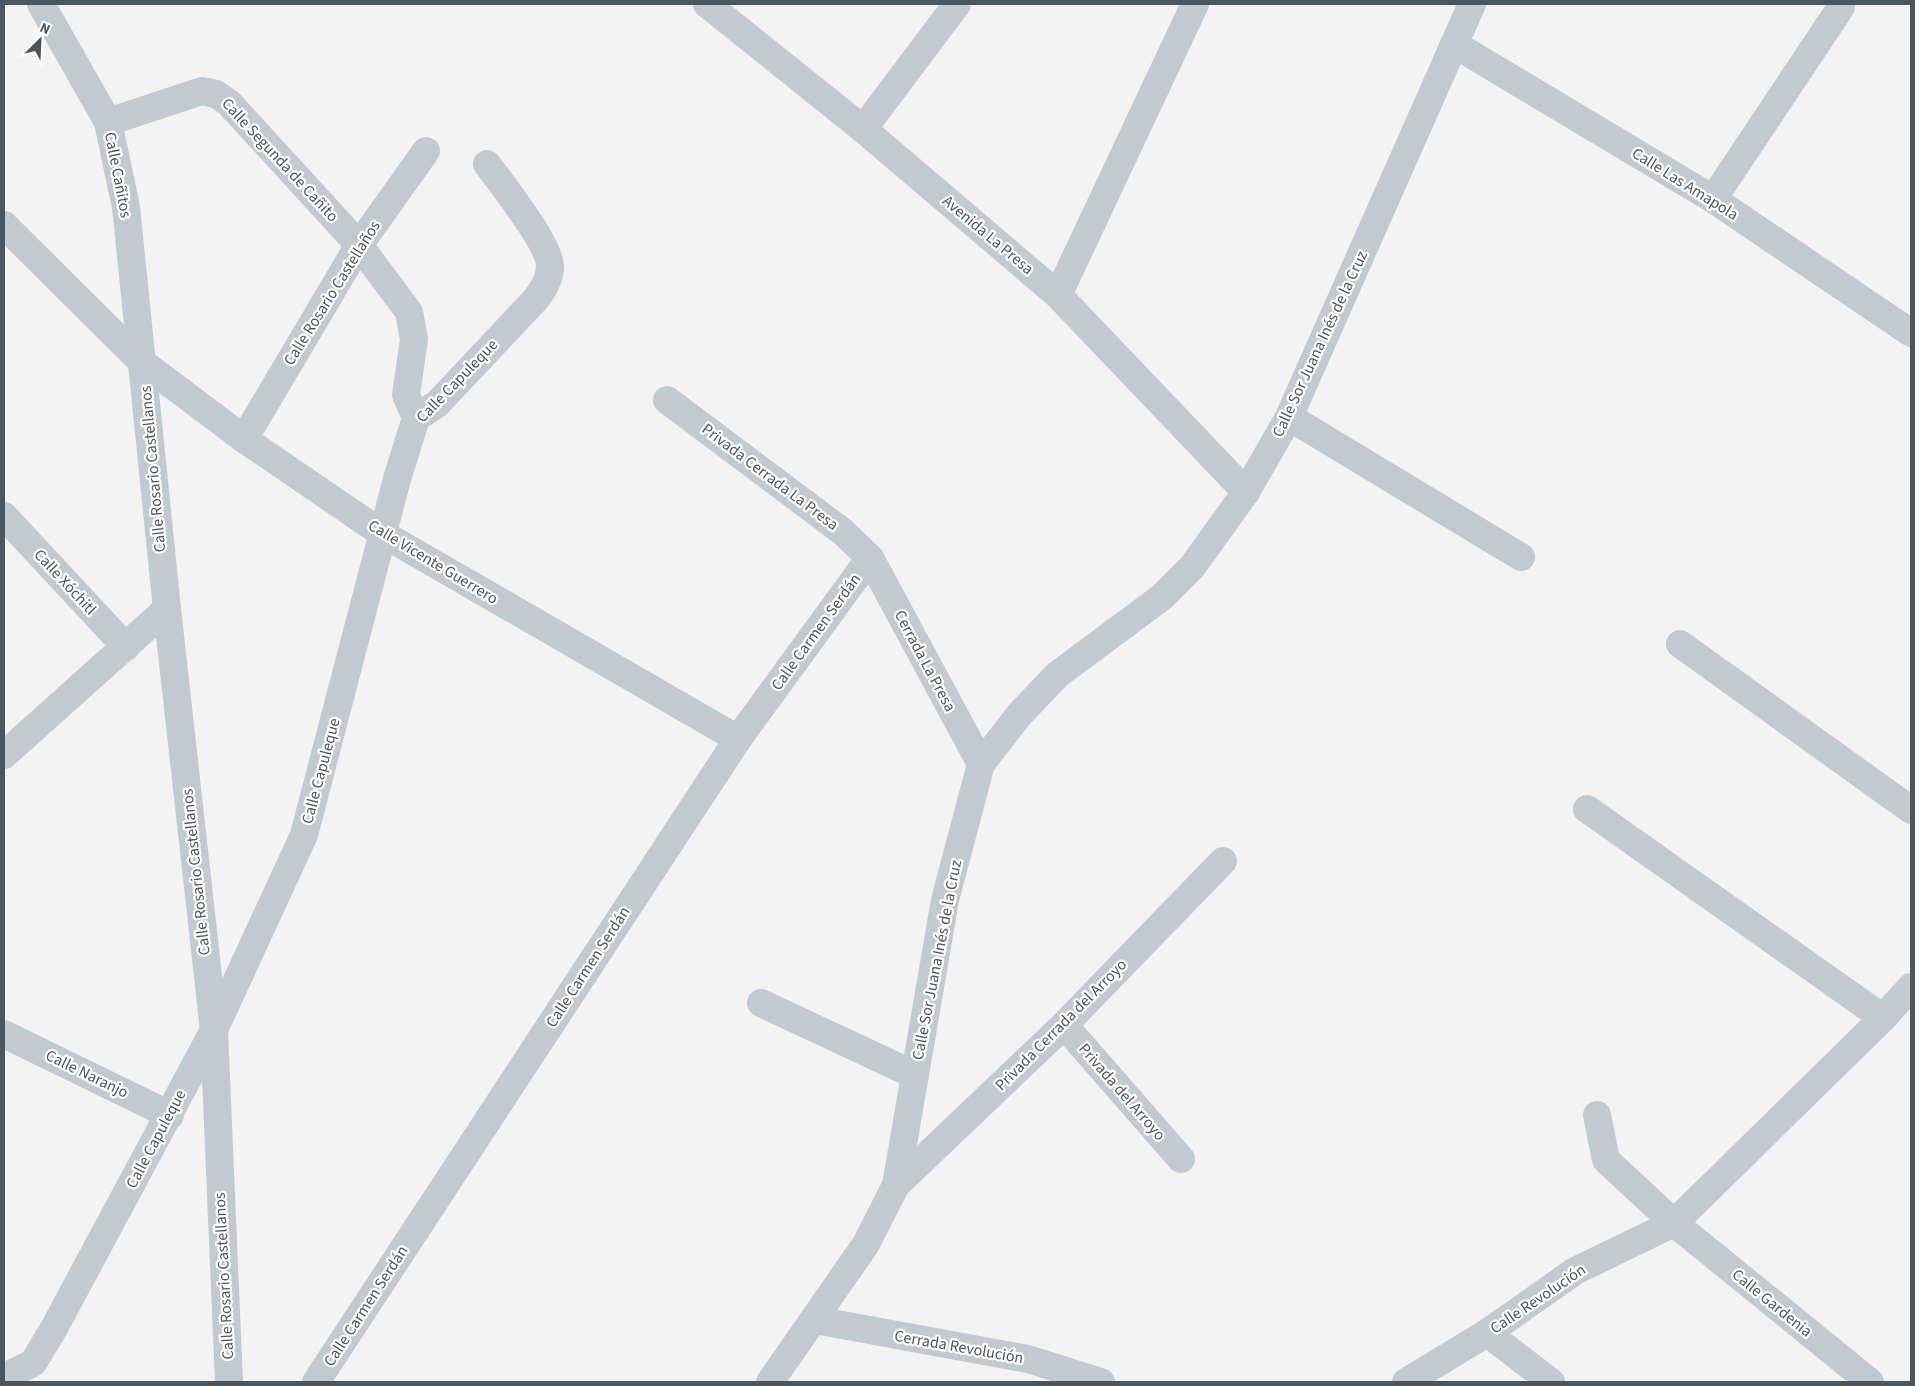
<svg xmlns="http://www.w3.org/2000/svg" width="1915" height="1386" font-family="'Source Sans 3',sans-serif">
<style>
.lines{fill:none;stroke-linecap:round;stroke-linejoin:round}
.minor{stroke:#c2cad0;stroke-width:28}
.labels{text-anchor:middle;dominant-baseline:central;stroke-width:4.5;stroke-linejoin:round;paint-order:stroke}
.street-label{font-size:16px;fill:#4b565f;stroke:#fff}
</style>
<rect width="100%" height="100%" fill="#f4f3f3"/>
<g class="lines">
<g class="minor">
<path d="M41,4L108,122L126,207L167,609L214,1030L229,1382"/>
<path d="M707,4L863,129L1058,295L1246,492"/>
<path d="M1454,44L1713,199L1911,333"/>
<path d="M108,122L202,91L216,94L229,103L359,245L409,312L414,339L406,395L416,418"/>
<path d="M863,129L957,4"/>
<path d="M1713,199L1841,7"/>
<path d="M4,225L143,363L244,439L383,534L738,739"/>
<path d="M1058,295L1195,4"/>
<path d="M667,400L843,532L870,558L981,764"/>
<path d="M1289,417L1521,557"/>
<path d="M244,439L359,245L426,151"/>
<path d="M4,516L126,647"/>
<path d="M1680,644L1911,810"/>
<path d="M4,755L167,609"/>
<path d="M1587,809L1883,1018"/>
<path d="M761,1003L915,1075"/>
<path d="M1064,1025L1181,1159"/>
<path d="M4,1034L170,1115"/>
<path d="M1597,1115L1606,1160L1674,1223L1870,1382"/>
<path d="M896,1185L1064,1025L1223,861"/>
<path d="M815,1320L1028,1359L1101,1382"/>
<path d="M1487,1333L1551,1382"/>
<path d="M4,1377L33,1363L53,1330L214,1030L304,835L397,479L416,418L437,404L536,299C543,289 549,281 550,268C552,247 501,183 487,164"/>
<path d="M316,1382L738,739L870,558"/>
<path d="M770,1382L866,1244L896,1185L945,900L981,764L1019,715L1057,675L1162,597L1192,567L1246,492L1289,417L1472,4"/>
<path d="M1406,1382L1487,1333L1575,1271L1674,1223L1883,1018L1911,987"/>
</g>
</g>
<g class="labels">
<g class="street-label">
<text transform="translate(280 160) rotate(47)">Calle Segunda de Cañito</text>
<text transform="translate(118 175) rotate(79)">Calle Cañitos</text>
<text transform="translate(1685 184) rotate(32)">Calle Las Amapola</text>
<text transform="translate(988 235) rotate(40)">Avenida La Presa</text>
<text transform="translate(332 293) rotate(-58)">Calle Rosario Castellaños</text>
<text transform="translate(1320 344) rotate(-65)">Calle Sor Juana Inés de la Cruz</text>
<text transform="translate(457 381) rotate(-46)">Calle Capuleque</text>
<text transform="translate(153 469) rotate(-95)">Calle Rosario Castellanos</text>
<text transform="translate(770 477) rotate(37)">Privada Cerrada La Presa</text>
<text transform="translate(433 562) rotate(31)">Calle Vicente Guerrero</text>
<text transform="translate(65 582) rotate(47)">Calle Xóchitl</text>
<text transform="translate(816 632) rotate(-54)">Calle Carmen Serdán</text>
<text transform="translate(925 661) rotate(62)">Cerrada La Presa</text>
<text transform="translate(321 771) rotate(-75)">Calle Capuleque</text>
<text transform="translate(196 872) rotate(-96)">Calle Rosario Castellanos</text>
<text transform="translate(937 960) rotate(-79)">Calle Sor Juana Inés de la Cruz</text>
<text transform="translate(588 967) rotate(-57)">Calle Carmen Serdán</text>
<text transform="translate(1061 1025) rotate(-45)">Privada Cerrada del Arroyo</text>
<text transform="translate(87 1074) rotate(26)">Calle Naranjo</text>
<text transform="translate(1122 1092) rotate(49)">Privada del Arroyo</text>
<text transform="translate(156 1139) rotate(-62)">Calle Capuleque</text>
<text transform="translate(224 1276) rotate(-93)">Calle Rosario Castellanos</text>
<text transform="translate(1538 1299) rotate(-34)">Calle Revolución</text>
<text transform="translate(1772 1303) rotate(39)">Calle Gardenia</text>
<text transform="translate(366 1306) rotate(-57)">Calle Carmen Serdán</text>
<text transform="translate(959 1347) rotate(10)">Cerrada Revolución</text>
</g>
</g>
<rect width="1915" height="1386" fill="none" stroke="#4b565f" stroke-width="10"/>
<g transform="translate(40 40) rotate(24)" stroke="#ffffff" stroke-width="4" paint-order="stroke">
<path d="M0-4L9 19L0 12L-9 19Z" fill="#4b565f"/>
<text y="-8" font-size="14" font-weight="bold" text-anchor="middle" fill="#4b565f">N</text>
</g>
</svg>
